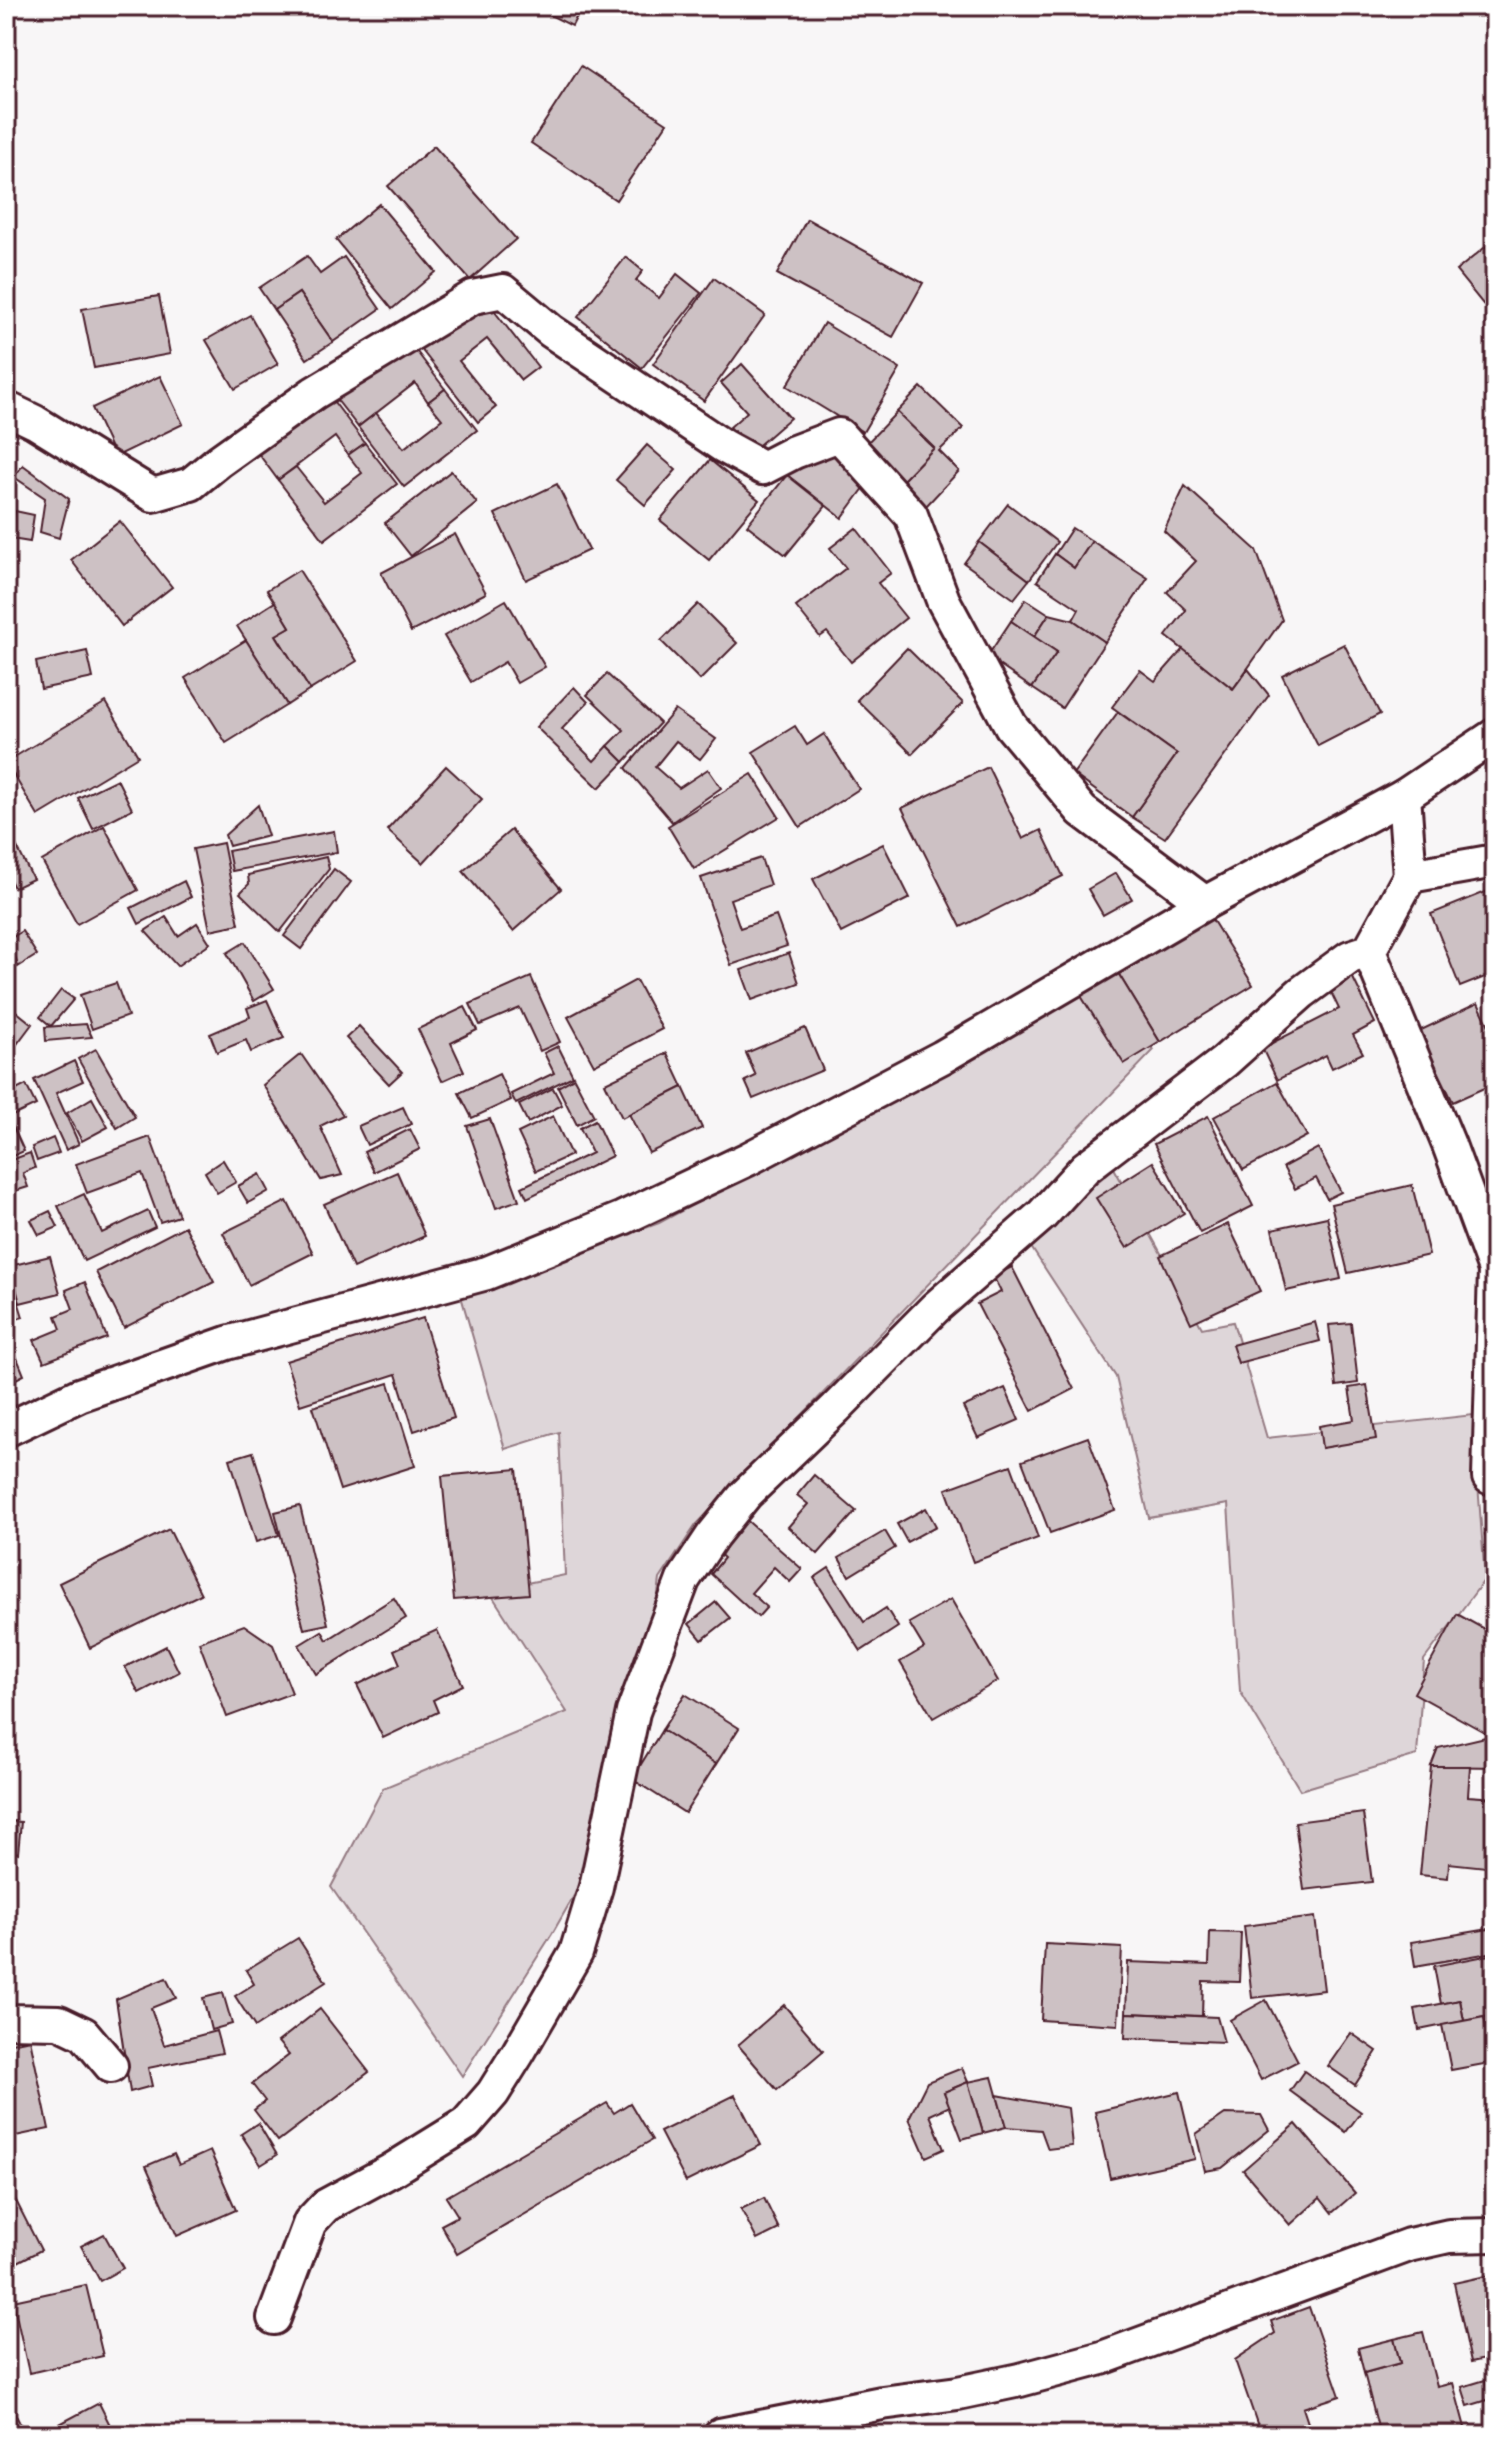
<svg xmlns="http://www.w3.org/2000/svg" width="1501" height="2441" font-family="Delius,sans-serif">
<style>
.green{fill:#ded6d9;stroke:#947a82;stroke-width:2}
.building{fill:#cdc1c4;stroke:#4a1f2b;stroke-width:2}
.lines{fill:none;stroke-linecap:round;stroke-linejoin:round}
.street-casing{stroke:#4a1f2b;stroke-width:38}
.street{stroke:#fff;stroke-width:32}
</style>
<rect width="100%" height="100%" fill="#f8f6f7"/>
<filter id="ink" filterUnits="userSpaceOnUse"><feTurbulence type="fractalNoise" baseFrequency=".0125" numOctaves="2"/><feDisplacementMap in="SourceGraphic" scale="16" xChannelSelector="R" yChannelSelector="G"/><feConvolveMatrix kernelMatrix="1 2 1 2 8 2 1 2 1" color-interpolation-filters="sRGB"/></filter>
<g filter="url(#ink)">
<g class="green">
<path d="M1103,975L1154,1050L696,1525L660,1579L644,1698L611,1831L552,1934L462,2076L331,1887L383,1788L567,1712L489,1591L565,1575L559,1432L505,1449L461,1296L659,1223L842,1125Z"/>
<path d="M1114,1168L1202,1328L1233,1322L1267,1438L1473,1415L1485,1579L1424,1660L1417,1755L1300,1790L1240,1691L1228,1504L1149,1518L1116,1377L1027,1241Z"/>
</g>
<g class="building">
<path d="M532,6H582L572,26Z"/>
<path d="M581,66L667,123L616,200L531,143Z"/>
<path d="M434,146L516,239L470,280L388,186Z"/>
<path d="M379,204L436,272L392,309L336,240Z"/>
<path d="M807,219L923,283L893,337L777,274Z"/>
<path d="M1495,239V319L1456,271Z"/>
<path d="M307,256L320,274L344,257L380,309L333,342L299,293L274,310L259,288Z"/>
<path d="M626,257L643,271L636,280L659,298L677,274L701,293L642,368L578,317Z"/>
<path d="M714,278L765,315L704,401L653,364Z"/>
<path d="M299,293L333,342L307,359L274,310Z"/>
<path d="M159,296L170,354L94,368L82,309Z"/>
<path d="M484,298L538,367L521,380L487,339L459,361L496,407L478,422L420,348Z"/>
<path d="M250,315L278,364L235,389L206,340Z"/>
<path d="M824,323L900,369L863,432L787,386Z"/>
<path d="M411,344L445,389L428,402L415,383L358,427L337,400Z"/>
<path d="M742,364L790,418L752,451L730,427L747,412L721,383Z"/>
<path d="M160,376L183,424L115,457L92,408Z"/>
<path d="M921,387L963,428L939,451L959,471L926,506L901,482L934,448L897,412Z"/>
<path d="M445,389L477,430L404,487L358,427L376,413L404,448L442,419L428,402Z"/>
<path d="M331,398L365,443L348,455L335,437L278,480L258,453Z"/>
<path d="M897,412L934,448L901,482L864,446Z"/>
<path d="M365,443L397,484L324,540L278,480L296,467L324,502L362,473L348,455Z"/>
<path d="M647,445L676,470L645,505L616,480Z"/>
<path d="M833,451L870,480L842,518L787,475L797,460Z"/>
<path d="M710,460L759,500L709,560L660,520Z"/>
<path d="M23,465L69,499L59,538L40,532L45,498L14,477Z"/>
<path d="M451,471L477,503L411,556L385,523Z"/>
<path d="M787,475L826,506L786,555L747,525Z"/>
<path d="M557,484L589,550L526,580L495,514Z"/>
<path d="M1185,486L1256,550L1282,620L1233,689L1166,636L1186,610L1167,592L1196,561L1164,531Z"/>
<path d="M1008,504L1057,542L1029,580L979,542Z"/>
<path d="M15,511L34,515L30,542L11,539Z"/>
<path d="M120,521L172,587L122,626L71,560Z"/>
<path d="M856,528L891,573L878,583L906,618L851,662L827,632L820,637L796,607L846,568L830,548Z"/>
<path d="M1072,528L1092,541L1074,568L1055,554Z"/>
<path d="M455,534L486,593L411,632L381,573Z"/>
<path d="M1092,541L1148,578L1105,642L1073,620L1079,609L1037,581L1055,554L1074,568Z"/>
<path d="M979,542L1029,580L1014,599L964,563Z"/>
<path d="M6,549L11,550L10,607H6Z"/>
<path d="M299,570L357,661L310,690L276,635L290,627L267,590Z"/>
<path d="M1026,599L1049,614L1034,637L1011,621Z"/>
<path d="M506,600L545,667L517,683L505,662L471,682L444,636Z"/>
<path d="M275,602L290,627L276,635L310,690L287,705L237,626Z"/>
<path d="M698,604L737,643L700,680L661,641Z"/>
<path d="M1049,614L1073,620L1105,642L1062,708L1032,688L1057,652L1034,637Z"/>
<path d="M1011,621L1057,652L1032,688L987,657Z"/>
<path d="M246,640L287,705L226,743L185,678Z"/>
<path d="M1344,644L1380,714L1318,746L1282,675Z"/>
<path d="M907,648L963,703L912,754L857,700Z"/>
<path d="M1183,649L1233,689L1248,669L1269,695L1165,838L1132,817L1177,754L1112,707L1140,670L1155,681Z"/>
<path d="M87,651L93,678L41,689L36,662Z"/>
<path d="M607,674L660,723L624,762L608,746L624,730L587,695Z"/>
<path d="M574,687L588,702L562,729L594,761L608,746L624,762L599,788L536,727Z"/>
<path d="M106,702L138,756L38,816L6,762Z"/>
<path d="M675,710L716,739L700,759L676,741L655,767L679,788L708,769L721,788L672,822L626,768Z"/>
<path d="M1118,712L1177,754L1132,817L1073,774Z"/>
<path d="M795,726L807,745L824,734L859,789L800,827L753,752Z"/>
<path d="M446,766L482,799L423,863L387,830Z"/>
<path d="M988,767L1023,839L1041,830L1063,876L961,927L902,808Z"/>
<path d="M752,774L779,817L694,869L668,826Z"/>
<path d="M117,779L132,809L93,829L78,798Z"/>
<path d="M258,805L268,836L229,846L225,835Z"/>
<path d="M104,826L138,890L77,924L42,861Z"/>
<path d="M511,830L561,889L513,931L463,871Z"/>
<path d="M334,831L337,852L232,871L228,851Z"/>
<path d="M14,841L33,879L14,888L6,872V845Z"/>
<path d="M223,843L239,924L210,930L193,849Z"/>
<path d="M883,844L910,898L841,933L813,879Z"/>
<path d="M326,857L329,869L280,932L240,893L249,884L248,875Z"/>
<path d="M761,858L770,885L730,899L740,928L776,916L787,946L731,965L701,878Z"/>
<path d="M334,869L351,882L301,949L284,936Z"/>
<path d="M1116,873L1132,899L1103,915L1088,889Z"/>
<path d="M184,881L191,897L139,924L131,908Z"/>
<path d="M1493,889L1495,894V973L1460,987L1431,914Z"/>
<path d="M1210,916L1253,985L1160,1042L1118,973Z"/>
<path d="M166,917L178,936L197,923L210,943L177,966L145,931Z"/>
<path d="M22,931L37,955L18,967L10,939Z"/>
<path d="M245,942L274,989L254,1001L227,953Z"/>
<path d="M789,953L799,983L752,1000L741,970Z"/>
<path d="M1118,973L1160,1042L1124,1064L1081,996Z"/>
<path d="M1352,976L1375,1023L1353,1035L1363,1053L1332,1068L1326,1055L1277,1080L1262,1048L1339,1009L1329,988Z"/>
<path d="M531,977L560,1042L540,1051L520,1008L480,1025L470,1004Z"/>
<path d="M636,980L662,1029L594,1065L568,1017Z"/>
<path d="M116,983L128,1016L92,1029L80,995Z"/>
<path d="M61,990L74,999L51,1026L40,1017Z"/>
<path d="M267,1000L284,1038L251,1052L246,1040L217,1052L210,1034L250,1017L247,1008Z"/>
<path d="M6,1003L32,1024L14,1048L6,1042Z"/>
<path d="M1478,1003L1495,1038V1083L1453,1102L1419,1031Z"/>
<path d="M465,1007L477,1030L451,1043L464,1071L442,1081L418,1029Z"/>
<path d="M86,1024L92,1037L46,1041L45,1027Z"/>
<path d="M359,1026L402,1072L389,1084L346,1038Z"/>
<path d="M805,1028L823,1070L753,1099L745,1081L756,1076L746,1053Z"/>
<path d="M558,1046L573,1076L516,1104L511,1094L554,1073L544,1053Z"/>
<path d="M96,1049L135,1117L117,1128L78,1059Z"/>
<path d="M667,1053L683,1087L622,1118L605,1083Z"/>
<path d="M301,1054L343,1115L320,1126L342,1175L321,1180L263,1085Z"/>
<path d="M74,1061L83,1081L56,1093L79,1144L66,1150L34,1080Z"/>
<path d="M499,1074L511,1100L472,1118L459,1093Z"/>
<path d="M574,1078L594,1116L577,1125L558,1087Z"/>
<path d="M1277,1082L1307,1136L1243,1170L1214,1117Z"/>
<path d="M26,1085L36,1105L6,1119V1095Z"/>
<path d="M683,1087L702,1128L649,1153L629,1114Z"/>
<path d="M553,1088L562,1105L528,1123L519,1105Z"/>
<path d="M92,1098L108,1127L82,1141L67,1113Z"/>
<path d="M403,1107L411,1124L367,1145L358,1126Z"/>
<path d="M553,1116L571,1155L536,1171L518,1133Z"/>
<path d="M1208,1116L1253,1206L1200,1233L1154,1144Z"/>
<path d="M490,1119L519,1200L496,1208L467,1126Z"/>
<path d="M10,1120L24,1151L6,1159V1122Z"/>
<path d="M595,1120L612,1156L527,1198L522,1187L592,1153L580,1128Z"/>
<path d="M410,1129L420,1149L374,1172L364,1152Z"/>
<path d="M150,1137L179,1216L160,1222L142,1173L87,1193L76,1164Z"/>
<path d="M53,1138L59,1153L37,1161L32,1147Z"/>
<path d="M1318,1148L1341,1192L1327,1199L1316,1178L1295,1189L1283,1167Z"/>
<path d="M30,1153L35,1168L23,1173L28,1187L9,1193L6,1183V1162Z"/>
<path d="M223,1160L236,1182L217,1193L205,1172Z"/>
<path d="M1153,1162L1184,1213L1127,1248L1096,1198Z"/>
<path d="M397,1172L425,1236L353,1268L324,1204Z"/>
<path d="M260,1174L269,1191L248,1203L238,1186Z"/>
<path d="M1412,1185L1429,1255L1348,1273L1331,1204Z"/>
<path d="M84,1194L102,1233L148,1211L155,1227L84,1261L58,1206Z"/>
<path d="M287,1201L313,1253L249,1285L223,1233Z"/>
<path d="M50,1211L58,1227L39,1235L31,1220Z"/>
<path d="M1327,1217L1341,1279L1286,1291L1272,1229Z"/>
<path d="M1228,1224L1260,1291L1191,1323L1160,1256Z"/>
<path d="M185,1226L214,1282L124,1328L96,1272Z"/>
<path d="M50,1256L60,1293L20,1303L10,1266Z"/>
<path d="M6,1261L23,1317L6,1322Z"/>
<path d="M1012,1267L1074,1389L1032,1411L977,1304L1001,1292L993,1276Z"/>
<path d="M85,1282L107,1338L44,1362L34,1340L61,1329L56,1316L73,1309L66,1290Z"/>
<path d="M423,1318L454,1418L414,1431L396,1374L300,1405L286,1361Z"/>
<path d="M1315,1322L1320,1341L1238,1363L1232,1345Z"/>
<path d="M1351,1323L1358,1383L1336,1386L1329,1325Z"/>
<path d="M6,1331L24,1375L6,1384Z"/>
<path d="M389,1383L415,1466L340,1490L313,1407Z"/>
<path d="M1367,1385L1376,1439L1322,1448L1319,1426L1354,1420L1349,1388Z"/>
<path d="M1005,1388L1019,1420L978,1438L963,1407Z"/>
<path d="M1088,1437L1115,1510L1050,1533L1022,1461Z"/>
<path d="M253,1452L279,1535L256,1542L230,1459Z"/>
<path d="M1011,1465L1038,1538L973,1562L946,1489Z"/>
<path d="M517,1469L529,1594L454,1600L442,1476Z"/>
<path d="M814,1475L856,1511L818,1554L788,1527L808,1504L797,1495Z"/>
<path d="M300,1506L328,1624L304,1629L275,1512Z"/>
<path d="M926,1508L936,1526L907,1542L897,1524Z"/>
<path d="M743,1517L802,1569L790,1582L774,1567L751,1593L767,1607L758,1617L711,1574L724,1558L714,1549Z"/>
<path d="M169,1529L201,1594L90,1648L59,1583Z"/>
<path d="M1495,1530V1562L1485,1534Z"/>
<path d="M885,1531L895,1548L849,1576L839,1558Z"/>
<path d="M829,1568L864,1622L886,1608L898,1627L861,1651L814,1578Z"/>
<path d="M394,1598L406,1618L316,1674L299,1645L322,1631L327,1640Z"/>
<path d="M951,1599L998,1681L933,1718L900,1662L924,1648L909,1623Z"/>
<path d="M716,1602L730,1618L702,1640L689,1624Z"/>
<path d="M1457,1614L1495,1635V1716L1486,1733L1414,1693Z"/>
<path d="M244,1625L273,1645L292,1693L227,1717L199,1642Z"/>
<path d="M437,1630L463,1685L433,1700L438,1712L383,1738L357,1685L400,1664L394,1650Z"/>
<path d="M166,1646L179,1672L139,1693L125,1667Z"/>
<path d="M685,1694L739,1728L716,1764L662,1730Z"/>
<path d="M662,1730L716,1764L685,1813L632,1779Z"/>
<path d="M1494,1735L1495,1767L1431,1766L1438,1748Z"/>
<path d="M1431,1766H1470L1468,1796L1495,1798V1868L1449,1863L1448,1878L1420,1875Z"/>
<path d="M1363,1813L1372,1882L1304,1890L1295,1822Z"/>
<path d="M6,1821L21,1822L18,1853L6,1851Z"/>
<path d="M1315,1917L1324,1990L1252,1998L1244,1926Z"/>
<path d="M1495,1928V1952L1415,1966L1411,1942Z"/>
<path d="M1210,1932L1241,1933L1239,1982L1203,1981L1202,2016L1126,2013L1128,1962L1209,1965Z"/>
<path d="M298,1938L326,1982L255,2027L235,1996L254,1984L246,1970Z"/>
<path d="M1045,1944L1122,1948L1118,2025L1041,2020Z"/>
<path d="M1495,1954V2015L1464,2021L1460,2000L1441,2004L1434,1966Z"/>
<path d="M166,1978L176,1998L151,2008L164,2045L216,2031L222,2053L148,2068L152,2086L130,2092L116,1999Z"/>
<path d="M223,1993L232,2024L211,2030L203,1998Z"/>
<path d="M1266,2000L1298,2061L1261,2080L1230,2020Z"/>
<path d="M1460,2000L1464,2021L1419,2030L1415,2009Z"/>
<path d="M784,2005L823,2051L777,2090L738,2045Z"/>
<path d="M320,2009L369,2072L278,2141L254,2110L265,2101L252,2084L289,2055L278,2042Z"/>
<path d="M1126,2013L1217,2017L1224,2042L1125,2038Z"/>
<path d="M1484,2017L1490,2044L1495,2042V2062L1451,2070L1442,2025Z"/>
<path d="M1351,2033L1377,2051L1355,2085L1328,2066Z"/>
<path d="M30,2039L49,2129L6,2138V2044Z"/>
<path d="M962,2068L968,2082L944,2092L950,2106L930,2115L944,2149L926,2157L909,2118L927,2082Z"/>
<path d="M1304,2071L1361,2112L1346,2132L1290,2091Z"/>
<path d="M992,2077L1006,2127L983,2133L968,2082Z"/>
<path d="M968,2082L983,2133L962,2139L944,2092Z"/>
<path d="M1179,2092L1195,2159L1110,2178L1095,2112Z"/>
<path d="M735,2095L761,2145L686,2182L660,2132Z"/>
<path d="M997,2095L1068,2108L1072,2146L1048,2149L1041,2130L1006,2127Z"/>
<path d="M607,2103L614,2113L630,2103L652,2140L457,2254L441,2225L458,2216L446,2197Z"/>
<path d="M1225,2114L1261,2115L1269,2130L1222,2168L1205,2171L1196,2134Z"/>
<path d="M258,2123L277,2155L261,2165L241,2134Z"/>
<path d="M1296,2124L1355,2193L1332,2213L1320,2198L1290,2225L1243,2170Z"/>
<path d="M210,2151L236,2210L177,2236L146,2166L174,2154L179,2165Z"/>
<path d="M6,2185H8L41,2250L6,2268Z"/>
<path d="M764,2198L779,2229L757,2240L741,2209Z"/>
<path d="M104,2234L123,2268L100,2281L81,2246Z"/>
<path d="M1495,2274V2357L1471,2362L1454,2283Z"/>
<path d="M86,2285L103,2356L29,2373L13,2301Z"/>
<path d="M1309,2307L1340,2396L1303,2408L1312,2435H1261L1235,2360L1275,2333L1271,2321Z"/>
<path d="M1423,2332L1437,2387L1453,2383L1467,2435H1436L1434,2429L1409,2435H1380L1364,2373L1400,2363L1394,2339Z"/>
<path d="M1394,2339L1400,2363L1364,2373L1358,2348Z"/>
<path d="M1485,2380L1491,2399L1468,2406L1462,2387Z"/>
<path d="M8,2400L26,2435H6V2401Z"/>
<path d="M99,2403L112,2429L101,2435H39Z"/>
</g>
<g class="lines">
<g class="street-casing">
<g id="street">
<path d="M6,408L35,422L153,495L191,484L219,461L314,393L473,297L503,291L551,331L723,446L763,468L794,452L839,435L911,515L943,600L1011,726L1082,811L1205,903"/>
<path d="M1404,796L1410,876L1369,951L1449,1145L1495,1270L1489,1477"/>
<path d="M1410,876L1495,861"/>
<path d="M6,1430L79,1395L227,1343L487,1273L623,1218L748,1159L942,1057L1205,903L1404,796L1495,735"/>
<path d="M6,2021L59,2022L84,2034L111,2066"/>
<path d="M274,2318L310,2222L325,2206L390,2171L466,2124L493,2093L518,2053L576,1953L596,1887L633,1712L683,1580L713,1535L746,1494L836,1408L935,1308L1042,1215L1085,1168L1224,1062L1301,993L1350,957L1369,951"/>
<path d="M720,2435L882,2403L958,2393L1020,2380L1102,2358L1409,2245L1449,2236L1495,2235"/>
</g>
</g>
<use href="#street" class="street"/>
</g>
</g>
<rect width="1501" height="2441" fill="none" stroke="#fff" stroke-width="32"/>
<rect x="16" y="16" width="1469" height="2409" fill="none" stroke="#4a1f2b" stroke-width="3" filter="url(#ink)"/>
</svg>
